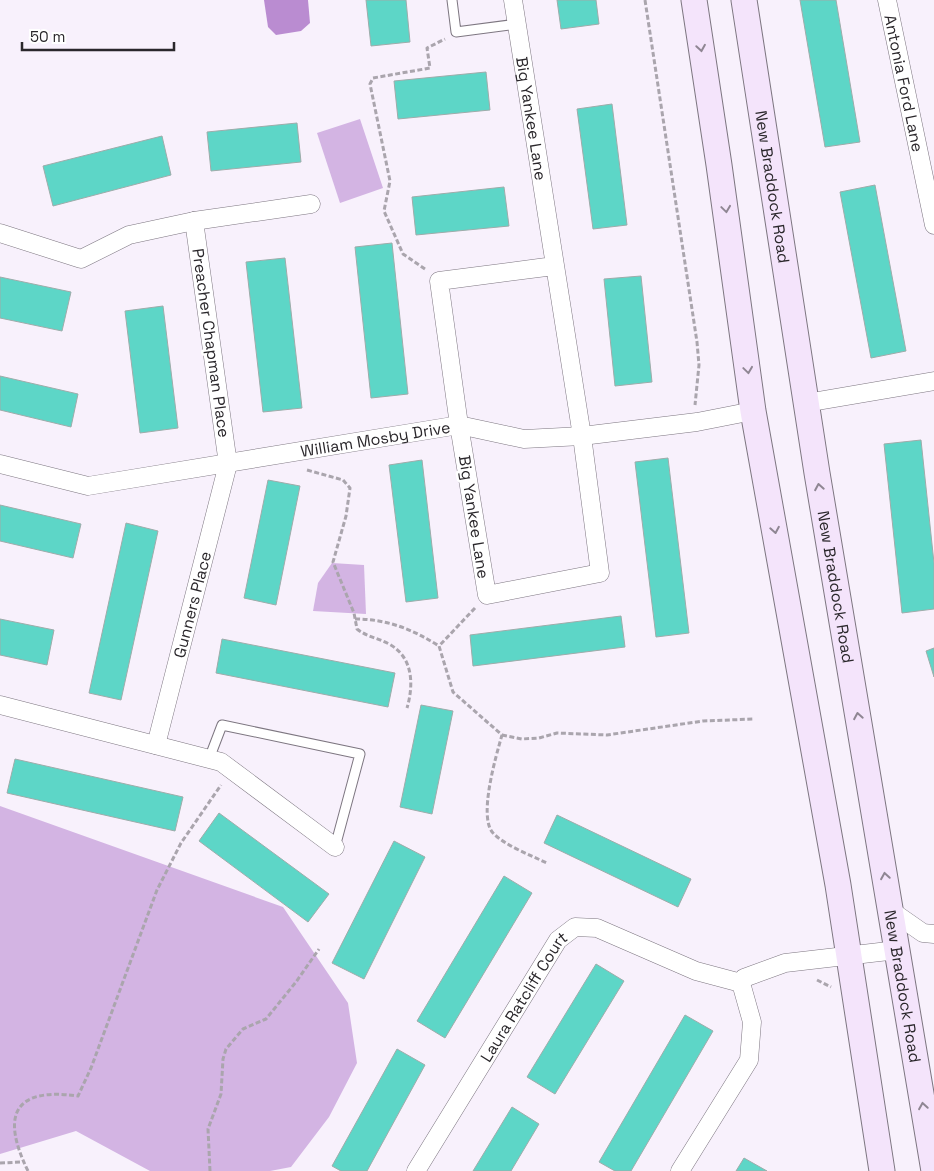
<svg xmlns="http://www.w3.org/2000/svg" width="934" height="1171" font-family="'Space Grotesk',sans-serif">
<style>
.green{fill:#d3b4e3}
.water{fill:#ba8cd1}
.building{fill:#5dd6c7;stroke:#9eacaa}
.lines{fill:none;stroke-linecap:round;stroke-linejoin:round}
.service-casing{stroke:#7d7680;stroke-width:11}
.minor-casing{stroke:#7d7680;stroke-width:19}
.secondary-casing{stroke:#7d7680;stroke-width:27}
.path{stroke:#aaa5ad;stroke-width:3;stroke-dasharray:5 2.5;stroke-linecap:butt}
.service{stroke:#fff;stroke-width:9}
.minor{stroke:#fff;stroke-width:18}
.secondary{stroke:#f4e4fb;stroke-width:25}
.oneway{stroke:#8f8693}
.labels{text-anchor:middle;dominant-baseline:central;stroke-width:5;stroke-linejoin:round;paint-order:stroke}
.street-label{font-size:16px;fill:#2a272b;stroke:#fff}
</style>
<rect width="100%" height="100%" fill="#f8f1fc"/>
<g class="green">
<path d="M360,119L383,188L340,203L317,133Z"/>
<path d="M332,563L364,565L366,614L313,611L318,583Z"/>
<path d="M0,806L283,907L348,1003L357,1063L329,1117L291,1167L270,1171H150L76,1131L0,1154Z"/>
</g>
<path class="water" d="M264,0H308L310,23L301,31L276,35L268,27Z"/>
<g class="building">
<path d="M366,0H406L410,42L371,46Z"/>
<path d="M557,0H596L599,24L561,29Z"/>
<path d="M800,0H836L860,142L825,147Z"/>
<path d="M486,72L490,110L398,119L394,81Z"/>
<path d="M612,104L627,225L593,229L577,109Z"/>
<path d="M297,123L301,162L211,171L207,132Z"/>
<path d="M162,136L171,175L53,206L43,166Z"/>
<path d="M875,185L906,351L871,358L840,192Z"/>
<path d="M504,187L509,226L416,235L412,197Z"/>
<path d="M392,243L408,394L371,398L355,247Z"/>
<path d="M285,258L302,408L263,412L246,262Z"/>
<path d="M641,276L652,382L615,386L604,279Z"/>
<path d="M0,277L71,292L62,331L0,318Z"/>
<path d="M163,306L178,428L140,433L125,311Z"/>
<path d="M0,376L78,394L71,427L0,410Z"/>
<path d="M921,440L934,563V609L902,613L884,444Z"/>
<path d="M668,458L689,633L656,637L635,462Z"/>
<path d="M422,460L438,598L406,602L389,465Z"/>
<path d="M268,480L300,486L276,605L244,598Z"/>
<path d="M0,505L81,524L73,558L0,541Z"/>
<path d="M126,523L158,531L121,700L89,693Z"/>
<path d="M621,616L625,647L473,666L470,635Z"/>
<path d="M0,619L54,630L47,665L0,655Z"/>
<path d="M222,639L395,673L388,707L216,673Z"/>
<path d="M934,648V677L926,651Z"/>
<path d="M421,705L453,711L432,814L400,807Z"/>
<path d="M15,759L183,797L175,831L7,793Z"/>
<path d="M219,813L329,894L308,922L199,841Z"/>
<path d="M557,815L691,879L678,907L544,843Z"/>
<path d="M394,841L425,857L364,979L332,963Z"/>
<path d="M504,876L532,893L445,1038L417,1021Z"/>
<path d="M596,964L624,981L555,1094L527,1077Z"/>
<path d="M685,1015L713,1031L631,1171H615L599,1162Z"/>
<path d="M397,1049L425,1065L367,1171H341L332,1166Z"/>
<path d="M512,1107L539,1124L511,1171H473Z"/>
<path d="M744,1158L767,1171H736Z"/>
</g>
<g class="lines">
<g class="service-casing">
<g id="service">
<path d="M452,0L456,32L517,24"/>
<path d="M209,759L222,725L360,754L335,847"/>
</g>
</g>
<g class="minor-casing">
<g id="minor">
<path id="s1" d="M513,0L582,436L600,573L487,595L459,425L439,281L554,266"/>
<path id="s2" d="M887,0L934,225"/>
<path d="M0,233L81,259L129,235L194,221L311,204"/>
<path d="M806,403L934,381"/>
<path id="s3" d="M0,464L88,486L459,425L524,439L582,436L697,422L753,411"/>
<path d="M0,705L221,762L335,847"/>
<path id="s4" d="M156,745L228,464L194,221"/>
<path d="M890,910L923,933L934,934"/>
<path id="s5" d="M416,1171L558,940L575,927L597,928L696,971L741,983"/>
<path d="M680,1171L749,1060L752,1022L741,983L744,978L785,963L897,950"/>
</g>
</g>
<g class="secondary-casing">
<g id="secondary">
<path d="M694,0L719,165L753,411L838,885L882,1171"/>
<path id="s6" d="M744,0L817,473L934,1171"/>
</g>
</g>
<g class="path">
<path d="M645,0L697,342L699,365L695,405"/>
<path d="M425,269L403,254L384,211L390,181L370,84L373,78L430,68L427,48L445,39"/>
<path d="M307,470L343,480L350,488L346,516L333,562L354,613L357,629C367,637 378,638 389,644C413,657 414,684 407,708"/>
<path d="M475,608L439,646L453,692L502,735C496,756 478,817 493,833C504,845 532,856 547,863"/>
<path d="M355,619C387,619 412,629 439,646"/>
<path d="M502,735L522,739L539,738L557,733L607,735L703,721L754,719"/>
<path d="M817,980L831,987"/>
<path d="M0,1163L21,1162"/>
<path d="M28,1171C0,1114 15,1087 78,1096L91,1068L157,890L181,843L221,785"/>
<path d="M210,1171L208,1129L221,1094L223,1059L226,1049L243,1029L266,1019L296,982L319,949"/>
</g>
<use href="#service" class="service"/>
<use href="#minor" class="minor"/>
<use href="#secondary" class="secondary"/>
</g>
<defs><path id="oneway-chevron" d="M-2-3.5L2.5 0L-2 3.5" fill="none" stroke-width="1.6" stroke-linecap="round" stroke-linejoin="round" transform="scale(1.25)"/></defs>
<g class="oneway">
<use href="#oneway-chevron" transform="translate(701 48) rotate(81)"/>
<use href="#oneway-chevron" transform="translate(726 209) rotate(82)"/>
<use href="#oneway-chevron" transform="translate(748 370) rotate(82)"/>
<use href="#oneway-chevron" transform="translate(819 487) rotate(-100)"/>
<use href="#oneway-chevron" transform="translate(775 530) rotate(80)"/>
<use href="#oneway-chevron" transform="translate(858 716) rotate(-100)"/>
<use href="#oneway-chevron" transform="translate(885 876) rotate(-99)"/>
<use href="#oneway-chevron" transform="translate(923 1106) rotate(-99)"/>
</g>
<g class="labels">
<g class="street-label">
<text stroke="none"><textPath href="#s2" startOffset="85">Antonia Ford Lane</textPath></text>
<text stroke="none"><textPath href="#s1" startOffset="120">Big Yankee Lane</textPath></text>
<text stroke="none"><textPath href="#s6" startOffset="189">New Braddock Road</textPath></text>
<text transform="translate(211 343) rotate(82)">Preacher Chapman Place</text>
<text stroke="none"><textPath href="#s3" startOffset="382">William Mosby Drive</textPath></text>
<text transform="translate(474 517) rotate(81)">Big Yankee Lane</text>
<text stroke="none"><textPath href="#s6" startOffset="594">New Braddock Road</textPath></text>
<text stroke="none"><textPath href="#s4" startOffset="145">Gunners Place</textPath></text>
<text stroke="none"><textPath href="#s6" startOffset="999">New Braddock Road</textPath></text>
<text stroke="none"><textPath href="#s5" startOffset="205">Laura Ratcliff Court</textPath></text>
</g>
</g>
<path d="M22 42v8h152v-8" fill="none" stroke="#2a272b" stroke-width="2.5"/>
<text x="30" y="42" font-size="15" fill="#2a272b" stroke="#ffffff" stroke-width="4" paint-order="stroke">50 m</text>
</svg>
